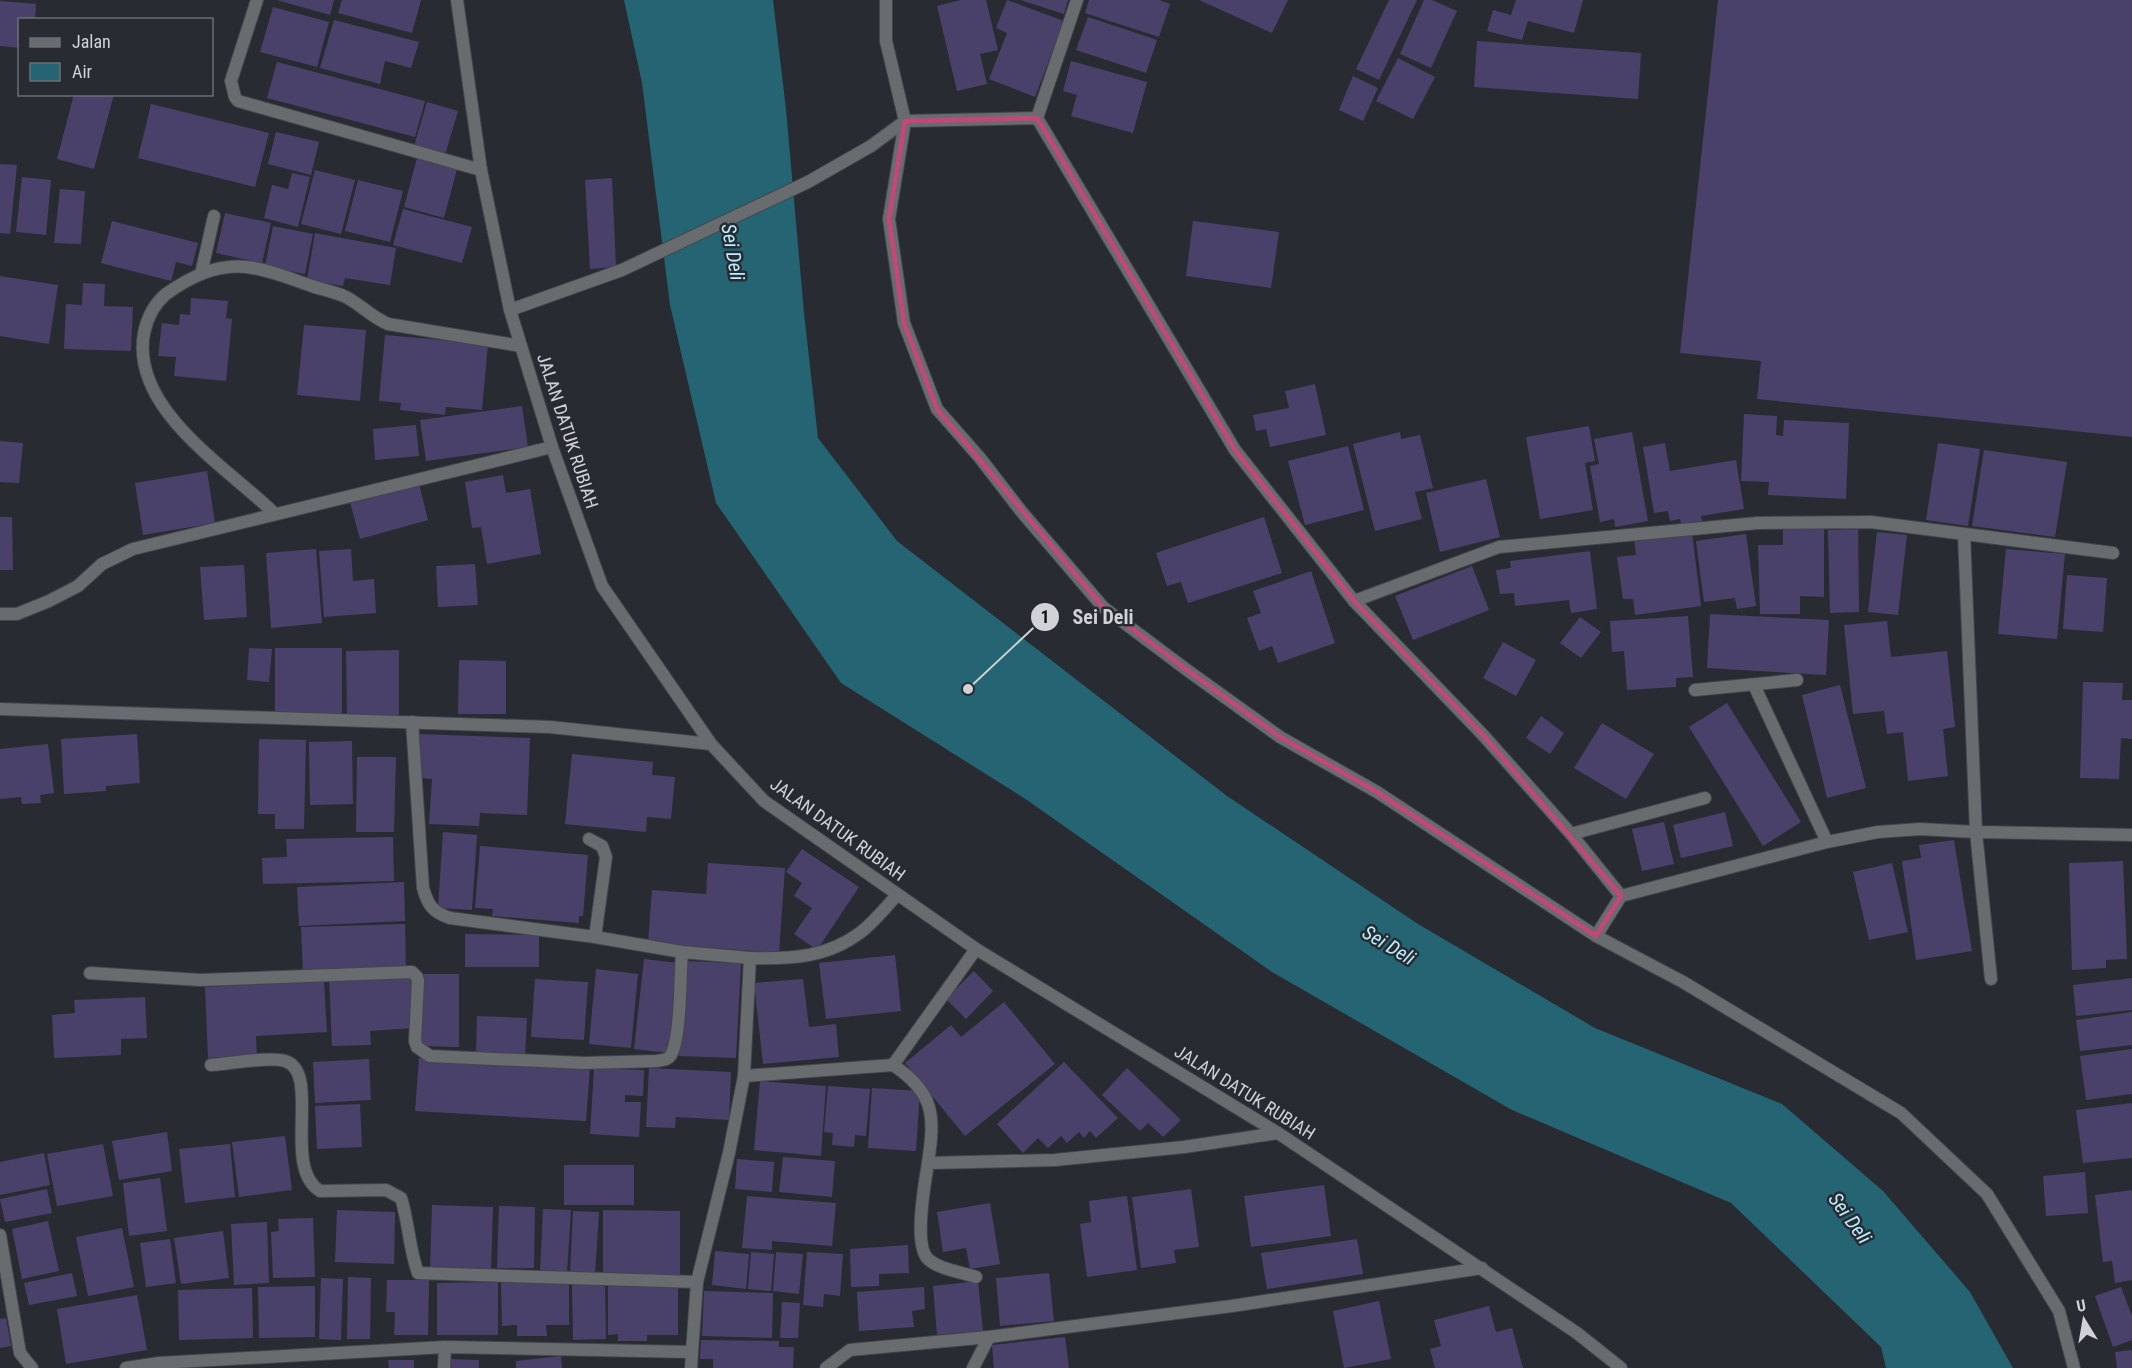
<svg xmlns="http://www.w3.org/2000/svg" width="2132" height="1368" font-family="'Roboto Condensed',sans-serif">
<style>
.water{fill:#246473}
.building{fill:#4a416a}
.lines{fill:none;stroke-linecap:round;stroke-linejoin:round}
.lane-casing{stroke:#43464c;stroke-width:14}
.street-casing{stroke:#43464c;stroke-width:14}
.lane{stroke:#696c6f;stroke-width:12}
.street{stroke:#696c6f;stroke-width:12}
.marked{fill:none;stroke:#c6467a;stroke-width:4.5;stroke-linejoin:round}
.labels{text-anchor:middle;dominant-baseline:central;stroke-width:5;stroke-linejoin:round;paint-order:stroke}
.street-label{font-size:18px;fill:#d0d2d7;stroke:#282b32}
.water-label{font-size:20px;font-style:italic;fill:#b8eefe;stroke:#282b32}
.leader{fill:none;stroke:#d0d2d7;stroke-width:2}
.callout-dot{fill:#d0d2d7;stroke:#282b32;stroke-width:2}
.mark-label{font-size:18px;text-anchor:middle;font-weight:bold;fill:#111}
.callout-label{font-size:20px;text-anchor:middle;font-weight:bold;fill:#d0d2d7;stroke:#282b32;stroke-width:5;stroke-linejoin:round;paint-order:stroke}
</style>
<rect width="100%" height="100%" fill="#282b32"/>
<path class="water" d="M624,0H773L786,109L804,313L818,438L897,541L1227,796L1418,924L1595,1028L1782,1104L1883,1191L1970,1292L2013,1368H1886L1881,1347L1731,1203L1512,1110L1272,972L1024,798L841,683L716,503L670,305L642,83Z"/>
<g class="building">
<path d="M277,0H334L330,15Z"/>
<path d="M342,0H421L412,33L338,13Z"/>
<path d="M961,0H986L998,50L980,54L987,84L957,91L937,6Z"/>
<path d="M1007,0L1064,21L1035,97L989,79L1007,33L996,28Z"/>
<path d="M1020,0H1068L1064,14Z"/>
<path d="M1089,0H1159L1170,4L1159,37L1085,13Z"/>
<path d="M1199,0H1288L1272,33Z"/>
<path d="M1389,0H1417L1379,80L1356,69Z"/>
<path d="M1424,0H1432L1457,11L1431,68L1400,54Z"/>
<path d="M1516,0H1583L1574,33L1528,21L1522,40L1487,31L1493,10L1511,15Z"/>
<path d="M1718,0H2132V437L1757,399L1761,361L1680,353Z"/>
<path d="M0,1L36,4L35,20H20V48L0,46Z"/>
<path d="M273,7L329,22L317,67L260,52Z"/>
<path d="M1088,17L1157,40L1146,73L1076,50Z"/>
<path d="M334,20L419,42L411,68L385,61L380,84L320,68Z"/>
<path d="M1477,41L1641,53L1638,99L1474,87Z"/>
<path d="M1398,58L1435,77L1413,119L1376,101Z"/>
<path d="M1071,61L1147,82L1133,133L1071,116L1077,95L1063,91Z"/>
<path d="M277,62L425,101L415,137L267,98Z"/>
<path d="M1353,76L1378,88L1363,121L1339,110Z"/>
<path d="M74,94H114L94,169L57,159Z"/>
<path d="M427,102L458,111L445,155L414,146Z"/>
<path d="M151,104L269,133L255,187L138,158Z"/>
<path d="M276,132L319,142L311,175L268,164Z"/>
<path d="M417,158L457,169L444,218L404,207Z"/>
<path d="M0,164L17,165L10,234L0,233Z"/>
<path d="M315,170L355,180L341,234L301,224Z"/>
<path d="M292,173L310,177L298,227L264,218L272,185L288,189Z"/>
<path d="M22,177L51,180L46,235L16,232Z"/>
<path d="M612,178L616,267L590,269L585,180Z"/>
<path d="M358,180L403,191L390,242L345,231Z"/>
<path d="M60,189L85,191L81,244L54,243Z"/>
<path d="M403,209L472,227L462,263L393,245Z"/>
<path d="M225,213L271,223L262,263L216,253Z"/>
<path d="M112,221L198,243L192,266L176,262L171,281L101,263Z"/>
<path d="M1193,221L1279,232L1271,288L1186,276Z"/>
<path d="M273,226L313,234L305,274L265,266Z"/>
<path d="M315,233L396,248L390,285L345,278L343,286L307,280Z"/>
<path d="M0,276L58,285L49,344L0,336Z"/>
<path d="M83,283L105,284L104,306L133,307L131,351L64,349L66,304L82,305Z"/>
<path d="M191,298L228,301L226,318L232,319L226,381L174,376L176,357L158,356L162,323L179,325L180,314L190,315Z"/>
<path d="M304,325L366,330L360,401L297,395Z"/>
<path d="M385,335L488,344L482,410L446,407L445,415L400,410L401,403L379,401Z"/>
<path d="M1315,384L1326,435L1270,447L1266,429L1256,431L1253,415L1289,408L1285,391Z"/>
<path d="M522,406L528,447L426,461L420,420Z"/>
<path d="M1744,414L1777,416L1776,435L1783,436L1784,420L1849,423L1846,499L1768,495L1769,482L1741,481Z"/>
<path d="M416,425L419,456L375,460L373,429Z"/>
<path d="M1589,426L1595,461L1585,463L1593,510L1540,519L1526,437Z"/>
<path d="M1400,432L1401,439L1420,435L1433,488L1415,492L1422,519L1375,531L1353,444Z"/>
<path d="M1632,432L1648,521L1615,527L1614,519L1600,522L1590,466L1599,464L1594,439Z"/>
<path d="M0,441L23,443L19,483L0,482Z"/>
<path d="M1665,443L1670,471L1736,460L1744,509L1701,516L1703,524L1682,528L1680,519L1670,521L1668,511L1654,513L1643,447Z"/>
<path d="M1938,443L1980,449L1968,526L1926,520Z"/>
<path d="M1348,446L1364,510L1305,525L1288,461Z"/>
<path d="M1984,450L2067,462L2055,537L1972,526Z"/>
<path d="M207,471L215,523L143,535L135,483Z"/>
<path d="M503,475L506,493L530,489L541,554L487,564L481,527L472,528L465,482Z"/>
<path d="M1486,479L1500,537L1440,552L1426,493Z"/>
<path d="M419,484L428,520L360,539L350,502Z"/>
<path d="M0,517H12L13,570H0Z"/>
<path d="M1264,517L1282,573L1188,603L1181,582L1167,586L1156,553Z"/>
<path d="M1824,525V597L1800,596V614H1760L1758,545H1783V526Z"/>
<path d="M1858,529L1859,612L1830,613L1828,530Z"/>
<path d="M1692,532L1701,606L1635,615L1633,599H1623L1617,557L1636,555L1634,539Z"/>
<path d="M1877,532L1907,535L1898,615L1868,612Z"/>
<path d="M1746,534L1756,606L1737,609L1735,598L1704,602L1696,541Z"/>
<path d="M316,549L322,623L271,628L266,553Z"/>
<path d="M351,549L353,581L374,579L376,613L324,617L319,551Z"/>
<path d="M2006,549L2065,554L2057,639L1998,634Z"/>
<path d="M1590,551L1597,609L1571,613L1569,600L1515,606L1514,593L1500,594L1496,570L1511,568L1510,561Z"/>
<path d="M475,564L478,605L438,607L436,566Z"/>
<path d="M244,565L247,617L204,620L200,567Z"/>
<path d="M1472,566L1489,610L1413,640L1395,596Z"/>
<path d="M1311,571L1335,643L1278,663L1272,646L1259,651L1247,618L1261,613L1253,591Z"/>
<path d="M2067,575L2107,578L2103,632L2063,629Z"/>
<path d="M1710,614L1829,620L1826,675L1707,668Z"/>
<path d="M1688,616L1693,677L1676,678V687L1627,690L1624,651L1612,652L1610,621Z"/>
<path d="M1580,617L1601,632L1581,658L1560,643Z"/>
<path d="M1887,621L1891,657L1947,651L1955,727L1943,729L1948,776L1908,781L1903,732L1887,734L1884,711L1853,714L1844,625Z"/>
<path d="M1503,642L1536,660L1516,696L1483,678Z"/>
<path d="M249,648L272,649L269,682L247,680Z"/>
<rect x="275" y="648" width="67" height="65"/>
<path d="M399,650V715H347L346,651Z"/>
<path d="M459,660L506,661V714H458Z"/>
<path d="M2083,682L2123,683L2122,700H2132V739L2121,738L2119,779L2080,778Z"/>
<path d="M1840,685L1866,788L1827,798L1802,695Z"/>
<path d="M1727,703L1801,822L1763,846L1689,727Z"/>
<path d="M1541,716L1564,733L1550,754L1526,738Z"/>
<path d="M1602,723L1654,754L1626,799L1574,768Z"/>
<path d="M137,734L140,783L106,786V791L64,794L61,739Z"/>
<path d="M416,734L530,738L527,815L480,813L479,826L429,824L432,779L420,778Z"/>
<path d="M259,739L306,740L304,829H275V814H258Z"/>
<path d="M352,741L353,804L310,805L309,742Z"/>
<path d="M48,744L54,793L40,795L41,803L22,804L21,797L0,799V749Z"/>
<path d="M572,754L653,762L652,775L675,777L671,819L647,817L646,832L565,824Z"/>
<path d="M357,757H396L394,832H356Z"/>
<path d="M1725,812L1733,846L1681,858L1673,825Z"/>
<path d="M1664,822L1674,864L1642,871L1632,829Z"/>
<path d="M443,832L477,835L472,910L438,908Z"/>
<path d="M393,837L394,881L263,884L262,858L287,857L286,839Z"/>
<path d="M1954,840L1972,951L1916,960L1902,861L1921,858L1919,845Z"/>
<path d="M480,846L588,855L583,916H579V923L492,916L493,909L475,908Z"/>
<path d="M802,849L859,887L817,950L794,934L812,908L794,896L802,883L786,872Z"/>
<path d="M2123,861L2127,959L2106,960V968L2072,970L2069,863Z"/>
<path d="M708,863L785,868L779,953L648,943L652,890L706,894Z"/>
<path d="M1892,863L1908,932L1869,940L1853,872Z"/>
<path d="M404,882L405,921L299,926L297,887Z"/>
<path d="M405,924L406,972L303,975L301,927Z"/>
<path d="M465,934L539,935V967H465Z"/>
<path d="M895,955L901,1011L826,1019L819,963Z"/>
<path d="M644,959L678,963L668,1053L634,1049Z"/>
<path d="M683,961L741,963L736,1058L679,1056Z"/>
<path d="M596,969L638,974L631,1048L589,1044Z"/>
<path d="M974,971L993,991L966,1019L946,999Z"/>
<path d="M412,974L414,1028L370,1031L371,1045L332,1046L329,978Z"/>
<path d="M419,974H459V1047L419,1046Z"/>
<path d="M2132,978V1010L2076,1016L2073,985Z"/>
<path d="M535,979L588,982L584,1040L531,1037Z"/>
<path d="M803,979L809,1027L836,1024L839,1057L763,1064L754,983Z"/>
<path d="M324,981L327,1032L256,1036L257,1056L208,1058L205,987Z"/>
<path d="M145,997L147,1038L121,1039V1055L54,1058L52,1015L75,1013L74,1000Z"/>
<path d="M1004,1002L1055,1064L965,1136L905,1063L951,1025L961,1037Z"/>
<path d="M2132,1012V1045L2080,1051L2076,1020Z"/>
<path d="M477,1016L527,1018L525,1056L476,1054Z"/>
<path d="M2132,1049V1094L2086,1100L2080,1056Z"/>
<path d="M419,1058L590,1068L586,1121L415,1111Z"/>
<path d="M369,1059L371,1100L315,1103L313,1062Z"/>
<path d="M1064,1062L1118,1118L1096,1138L1090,1131L1084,1138L1079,1132L1067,1143L1061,1136L1048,1148L1038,1138L1023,1153L997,1124Z"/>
<path d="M594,1068L644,1070L643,1096L625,1095V1102H641L639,1137L590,1134Z"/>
<path d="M649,1068L731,1072L729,1120L676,1117L675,1128L646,1127Z"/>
<path d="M1127,1068L1181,1120L1163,1137L1148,1123L1140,1131L1102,1095Z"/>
<path d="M760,1081L826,1086L821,1156L754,1150Z"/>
<path d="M828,1086L870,1089L866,1136L855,1135L854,1147L832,1145L833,1133L824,1132Z"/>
<path d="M872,1088L920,1091L916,1151L868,1148Z"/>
<path d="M2132,1103V1158L2083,1163L2076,1110Z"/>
<path d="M360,1104L362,1147L317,1149L315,1106Z"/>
<path d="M167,1132L172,1171L119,1180L112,1141Z"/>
<path d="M285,1136L292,1190L239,1197L232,1142Z"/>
<path d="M103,1144L113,1196L57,1206L47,1154Z"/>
<path d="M230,1144L235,1197L185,1203L179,1149Z"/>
<path d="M44,1153L50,1185L0,1195V1162Z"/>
<path d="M783,1157L835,1161L832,1197L779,1192Z"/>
<path d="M737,1159L774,1162L772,1192L735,1189Z"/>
<rect x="564" y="1165" width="70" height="40"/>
<path d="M2085,1172L2088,1213L2046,1216L2043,1176Z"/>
<path d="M160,1178L167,1231L129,1236L123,1183Z"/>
<path d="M1324,1185L1331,1236L1251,1247L1244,1196Z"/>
<path d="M47,1189L52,1213L5,1222L0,1199Z"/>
<path d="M1191,1189L1199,1247L1174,1250L1176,1263L1141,1268L1132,1197Z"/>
<path d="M2132,1190V1280L2115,1283L2112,1261L2103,1262L2095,1195Z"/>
<path d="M747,1196L836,1203L832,1246L772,1241V1250L742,1248Z"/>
<path d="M1127,1196L1137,1270L1087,1277L1080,1224L1091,1222L1089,1201Z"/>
<path d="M990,1203L1000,1264L970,1269L966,1248L943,1252L937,1212Z"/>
<path d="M432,1205L493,1207L491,1271L430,1270Z"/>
<path d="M499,1206L535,1207L534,1268H497Z"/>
<path d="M543,1209L571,1210L567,1273L540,1272Z"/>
<path d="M337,1210L395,1212L394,1264L335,1262Z"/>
<path d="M603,1210L680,1211V1278L603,1277Z"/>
<path d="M573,1211L599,1212L595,1274L570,1272Z"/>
<path d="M313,1218L315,1277L273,1278L271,1232L279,1231L278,1219Z"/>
<path d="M48,1221L59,1271L22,1279L12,1229Z"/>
<path d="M267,1222L269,1283L234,1285L231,1224Z"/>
<path d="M122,1228L134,1287L88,1296L76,1237Z"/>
<path d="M223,1231L229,1278L181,1284L174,1238Z"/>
<path d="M170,1239L176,1283L146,1287L140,1243Z"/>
<path d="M1357,1239L1363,1274L1267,1289L1261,1253Z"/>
<path d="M908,1245L909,1273L879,1274V1286L851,1287L850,1249Z"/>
<path d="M715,1251L749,1254L746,1289L712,1285Z"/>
<path d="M751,1252L774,1254L771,1291L748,1289Z"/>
<path d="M776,1252L803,1254L799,1294L773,1291Z"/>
<path d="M807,1252L843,1254L840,1296L824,1294L823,1307L803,1305Z"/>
<path d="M72,1273L77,1296L29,1305L24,1283Z"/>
<path d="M1049,1273L1054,1321L1000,1326L996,1278Z"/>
<path d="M348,1277L371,1278L370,1339H347Z"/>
<path d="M321,1278L343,1279L341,1340L319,1339Z"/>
<path d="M387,1280H429L428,1335H394L395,1312H386Z"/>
<path d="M978,1281L983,1331L937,1335L933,1286Z"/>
<path d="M498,1282V1335H437V1283Z"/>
<path d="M501,1282H569V1325H546L547,1336H517V1325L502,1326Z"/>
<path d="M605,1282L606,1339L573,1340L572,1283Z"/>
<path d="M608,1284L678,1285V1335H647V1341H618V1334L608,1335Z"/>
<path d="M315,1286V1337L259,1338L258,1287Z"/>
<path d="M924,1287L925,1309L912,1311L914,1327L859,1331L857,1292Z"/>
<path d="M2121,1287L2132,1316V1340L2113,1347L2095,1296Z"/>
<path d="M252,1288L253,1338L179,1340L178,1290Z"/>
<path d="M704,1291L773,1293L772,1338L702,1336Z"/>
<path d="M137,1295L147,1350L66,1364L57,1309Z"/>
<path d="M1379,1301L1391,1359L1344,1368L1333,1311Z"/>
<path d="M782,1302L800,1303L798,1338H780Z"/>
<path d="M1489,1306L1496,1332L1512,1328L1523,1368H1435L1430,1349L1441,1346L1434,1320Z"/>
<path d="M6,1318L11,1346L0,1348V1319Z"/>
<path d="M1065,1337L1069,1368H994L992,1345Z"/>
<path d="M701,1340L779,1341V1347H794L793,1368H713V1359H700Z"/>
<path d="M2132,1350V1368H2117L2115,1352Z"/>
<path d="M561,1356L562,1368H516V1361Z"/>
<path d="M448,1359L479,1360V1368H448Z"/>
<path d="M388,1360H414V1368H389Z"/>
</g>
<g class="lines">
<g class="lane-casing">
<path id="lane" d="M201,274L214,216"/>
</g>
<g class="street-casing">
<g id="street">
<path d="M257,0L231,81L235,97L238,101L481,170"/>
<path d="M457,0L481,170L510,310L552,447L602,586L711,744L764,801L976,949L1278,1133L1577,1333L1621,1368"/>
<path d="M886,0V41L905,121L889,219L904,323L937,409L980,458L1021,511L1103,607L1187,670L1280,737L1377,792L1596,936L1683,982L1901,1113L1987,1194L2059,1311L2074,1368"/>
<path d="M1037,118L1077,0"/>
<path d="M510,310L622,270L808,182L871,146L905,121L1037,118L1235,450L1354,601L1483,735L1571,834L1621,896"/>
<path d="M274,513C228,468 130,409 144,333C147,319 154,304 166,294C190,277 216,264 246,267C268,269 291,279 312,286C323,290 336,292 346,297C361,305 373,318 388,324L521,346"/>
<path d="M1964,534L1976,832L1991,979"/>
<path d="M1354,601L1499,547L1757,523L1871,522L2113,553"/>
<path d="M0,614H17L49,601L78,586L102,564L133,549L552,447"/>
<path d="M1754,685L1827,842"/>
<path d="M1695,690L1797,680"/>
<path d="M0,709L550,727L711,744"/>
<path d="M412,722L423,888C428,905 432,912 450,918L595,937"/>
<path d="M1571,834L1705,798"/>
<path d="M589,839L602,846L606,857L595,937L682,952L750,958"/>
<path d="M1596,936L1621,896L1827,842L1878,832L1920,829L1976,832L2132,835"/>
<path d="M90,973L200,980L412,972L417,977L418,981L415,1041L417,1047L430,1056L584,1063L656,1061C663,1060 669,1060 672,1053C681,1032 680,977 682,952"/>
<path d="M211,1065C229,1064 269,1056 285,1061C322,1072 281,1167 320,1191L386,1190L401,1198C409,1223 409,1249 418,1273L697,1282"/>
<path d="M893,1065L976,949"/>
<path d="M744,1076L893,1065C935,1093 935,1116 928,1163"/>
<path d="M0,1235L20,1353L32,1368"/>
<path d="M976,1277C962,1272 940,1270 928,1259C913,1244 925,1183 928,1163L1055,1160L1184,1147L1278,1133"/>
<path d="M692,1352L697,1282L729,1153L744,1076L750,958C791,959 827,958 861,932C874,922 886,907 897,895"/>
<path d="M126,1368L159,1363L445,1347L692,1352L691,1368"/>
<path d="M444,1368L445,1347"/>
<path d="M826,1368L850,1350L989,1337L1232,1306L1482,1268"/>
<path d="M973,1368L989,1337"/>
</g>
</g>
<use href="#lane" class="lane"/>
<use href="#street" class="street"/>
</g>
<path class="marked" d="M1037,118L1235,450L1354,601L1483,735L1621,896L1596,936L1377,792L1280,737L1187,670L1103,607L937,409L904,323L889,219L905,121Z"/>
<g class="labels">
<g class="street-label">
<text transform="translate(568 431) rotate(72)">JALAN DATUK RUBIAH</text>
<text transform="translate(838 829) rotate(36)">JALAN DATUK RUBIAH</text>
<text transform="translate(1245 1092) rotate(32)">JALAN DATUK RUBIAH</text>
</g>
<g class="water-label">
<text transform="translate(733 252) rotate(80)">Sei Deli</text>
<text transform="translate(1389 945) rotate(31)">Sei Deli</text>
<text transform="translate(1850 1218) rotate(54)">Sei Deli</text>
</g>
</g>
<path class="leader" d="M968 689L1045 617"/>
<g class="callout-dot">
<circle cx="968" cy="689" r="6"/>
<circle cx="1045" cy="617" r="15"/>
</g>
<g class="mark-label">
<text x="1045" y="623">1</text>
</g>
<g class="callout-label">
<text x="1103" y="624">Sei Deli</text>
</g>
<rect x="18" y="18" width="195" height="78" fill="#282b32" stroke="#6b6e74" stroke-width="1.5"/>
<rect x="30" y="38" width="30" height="9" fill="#696c6f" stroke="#6b6e74" stroke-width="1.5"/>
<text x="72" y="48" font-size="18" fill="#d0d2d7">Jalan</text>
<rect x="30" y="63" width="30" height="18" fill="#246473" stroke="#6b6e74" stroke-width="1.5"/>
<text x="72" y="78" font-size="18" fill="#d0d2d7">Air</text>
<g transform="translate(2084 1320) rotate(349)" stroke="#282b32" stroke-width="4.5" paint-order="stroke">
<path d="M0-4.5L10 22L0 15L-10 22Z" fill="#d0d2d7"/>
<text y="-9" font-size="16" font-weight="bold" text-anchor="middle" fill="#d0d2d7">U</text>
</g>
</svg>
